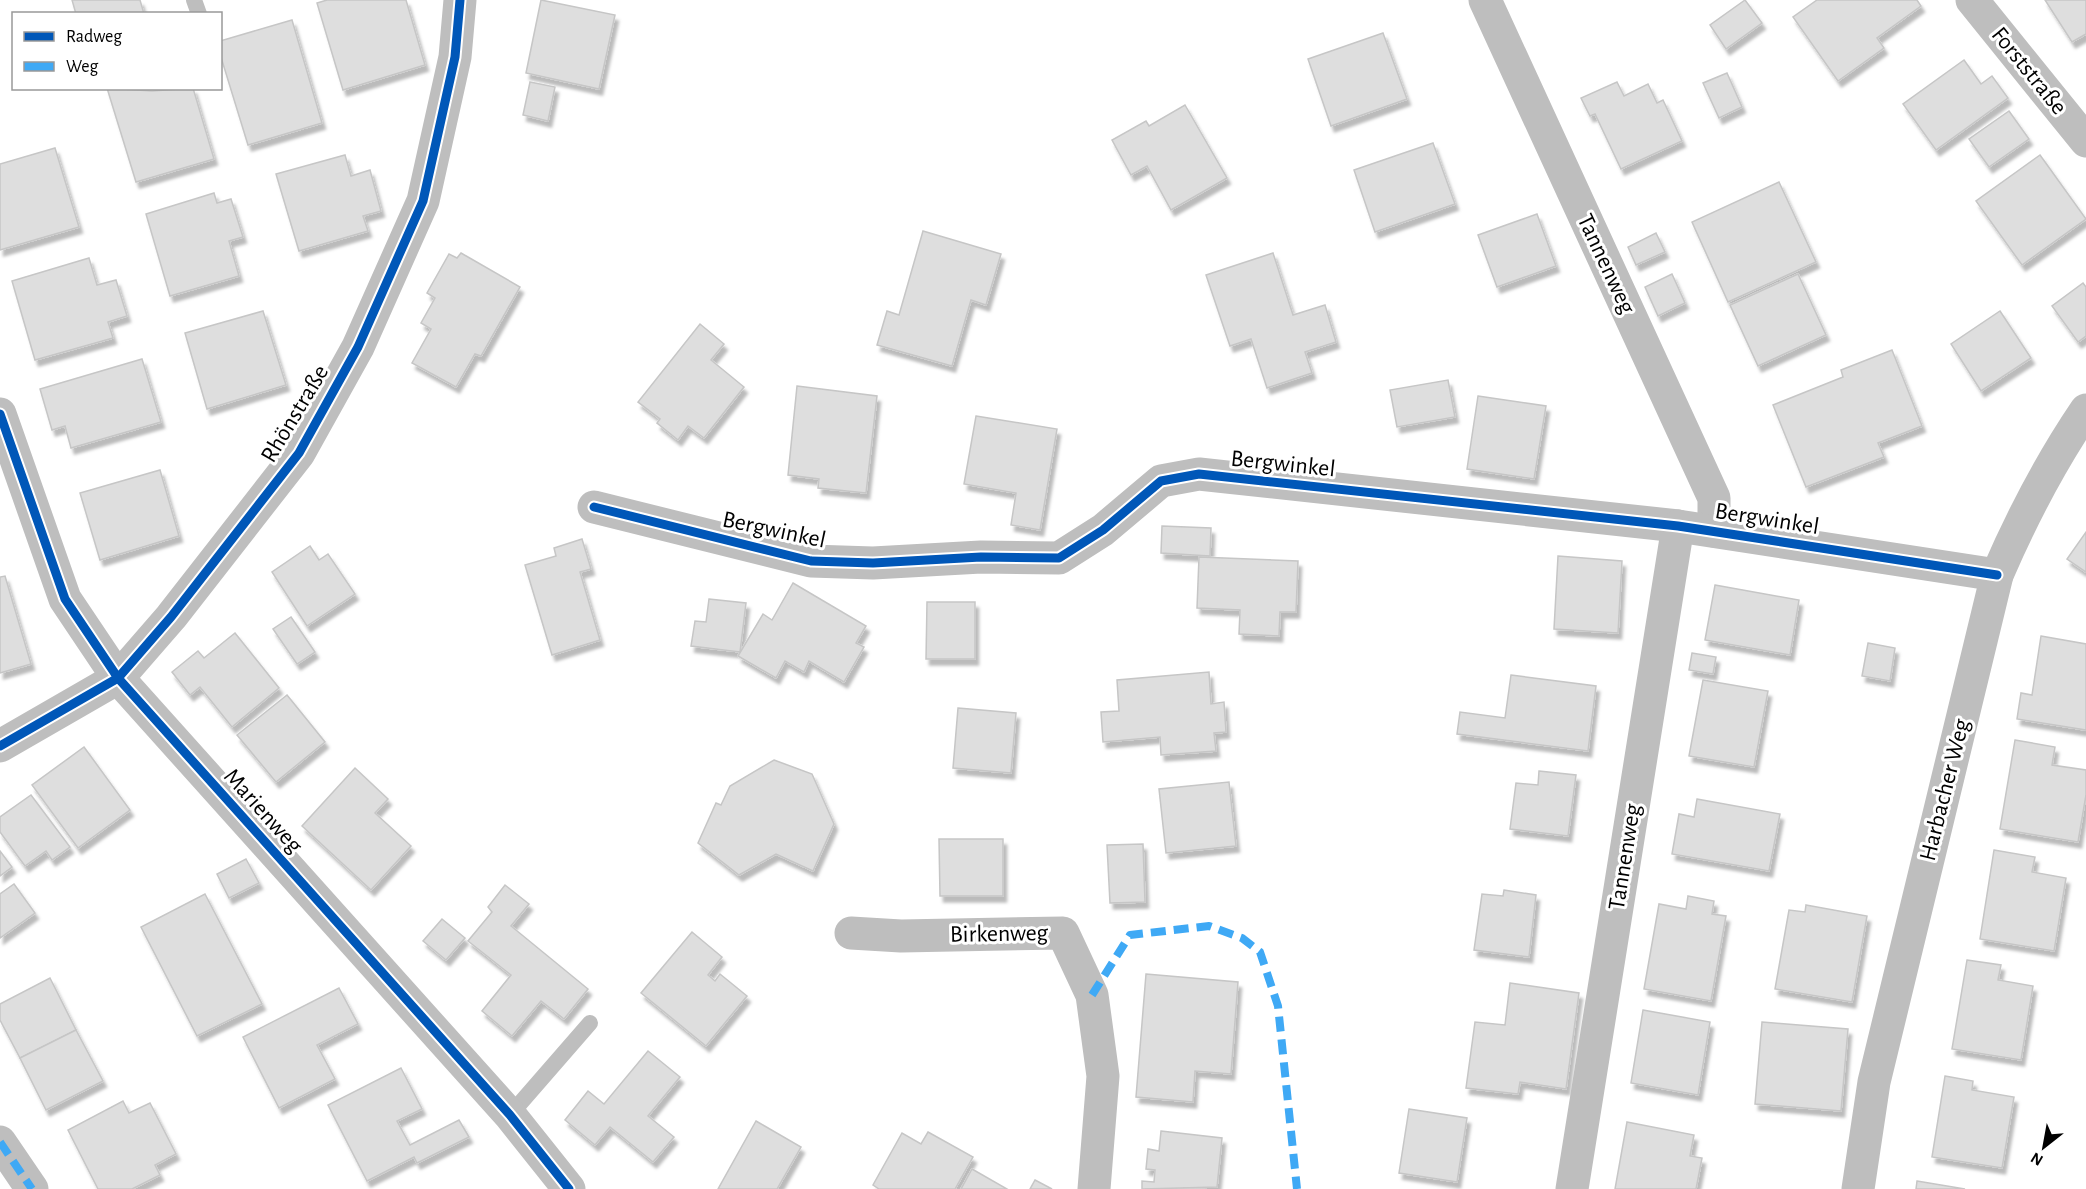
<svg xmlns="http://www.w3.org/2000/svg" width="2086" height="1189" font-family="'Alegreya Sans',sans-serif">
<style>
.building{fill:#dedede;stroke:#c6c6c6;stroke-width:1.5;filter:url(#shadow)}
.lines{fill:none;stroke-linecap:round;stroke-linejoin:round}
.lane{stroke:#bebebe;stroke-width:16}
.street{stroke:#bebebe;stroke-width:33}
.quiet{stroke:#3fa9f5;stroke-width:8;stroke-dasharray:15 8;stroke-linecap:butt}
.cycleway-casing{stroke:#fff;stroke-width:13}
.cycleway{stroke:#0057b8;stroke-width:9}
.labels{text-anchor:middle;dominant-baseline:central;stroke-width:6;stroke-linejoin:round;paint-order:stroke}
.street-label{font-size:24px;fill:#000;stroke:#fff}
</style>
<defs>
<filter id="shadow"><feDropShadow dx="3.5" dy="6" stdDeviation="1.5" flood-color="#0004"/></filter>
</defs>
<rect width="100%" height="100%" fill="#fff"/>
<g class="building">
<path d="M72,0H140L144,14H76Z"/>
<path d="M327,0H406L425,65L343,90L317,3Z"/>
<path d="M541,0L615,15L599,89L526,73Z"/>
<path d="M1745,0L1762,23L1726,49L1710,25Z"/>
<path d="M1817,0H1917L1921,6L1877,38L1884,48L1838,81L1793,17Z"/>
<path d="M2045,0H2086V34L2072,42Z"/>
<path d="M292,20L322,123L248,145L220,54V41Z"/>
<path d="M1383,33L1407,99L1331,126L1308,59Z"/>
<path d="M1964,60L1981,84L1992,76L2008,98L1936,150L1903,104Z"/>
<path d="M1727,73L1742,107L1719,118L1703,83Z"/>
<path d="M530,82L555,87L548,121L523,115Z"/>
<path d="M1617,82L1624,96L1648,84L1657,103L1663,100L1682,141L1621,169L1595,114L1590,116L1581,98Z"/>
<path d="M107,88L152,91L193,88L214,159L136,182Z"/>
<path d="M1185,105L1227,178L1171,210L1147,166L1131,175L1112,140L1146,121L1149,126Z"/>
<path d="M2009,111L2029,139L1989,167L1969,139Z"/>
<path d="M1433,143L1455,204L1375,232L1354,170Z"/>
<path d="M55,148L79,227L0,250V164Z"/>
<path d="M345,155L351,176L370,170L381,211L363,216L368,231L299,251L276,174Z"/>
<path d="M2040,155L2086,219L2022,265L1976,201Z"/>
<path d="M1779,182L1816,262L1728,302L1692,222Z"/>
<path d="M214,193L217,203L231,199L243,237L229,241L239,276L170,296L146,214Z"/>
<path d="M1537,214L1556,266L1497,287L1478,235Z"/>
<path d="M923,231L1001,254L986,305L971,300L952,366L877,345L887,311L899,315Z"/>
<path d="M1656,233L1665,252L1636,265L1628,247Z"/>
<path d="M461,253L520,287L481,356L475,354L456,387L412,363L431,329L421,323L435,298L427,293L449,254L457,258Z"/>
<path d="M1273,253L1293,315L1325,305L1336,342L1305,352L1312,373L1267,388L1251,339L1230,346L1206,275Z"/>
<path d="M89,258L97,285L116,280L127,316L108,322L113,338L35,360L12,281Z"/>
<path d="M1672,274L1685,303L1658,316L1645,287Z"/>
<path d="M1798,274L1826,335L1758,366L1730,305Z"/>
<path d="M2083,283L2086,287V336L2078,342L2052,306Z"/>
<path d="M263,311L286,385L207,409L185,333Z"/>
<path d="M2000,311L2031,358L1981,391L1951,344Z"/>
<path d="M700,324L724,344L711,360L744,387L704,438L688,426L678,440L657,423L660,419L638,402Z"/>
<path d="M1892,350L1922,426L1878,443L1884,457L1806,487L1773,405L1843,377L1841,370Z"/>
<path d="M142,359L161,422L71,448L65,426L52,430L40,389Z"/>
<path d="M1448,380L1455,417L1397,427L1390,390Z"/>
<path d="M797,386L877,396L866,493L818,488L819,479L788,475Z"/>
<path d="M1478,396L1546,406L1534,479L1467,469Z"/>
<path d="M976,416L1057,429L1040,530L1011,525L1016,493L964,484Z"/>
<path d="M160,470L179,536L100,560L80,493Z"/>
<path d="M1162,526L1211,528L1210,556L1161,553Z"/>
<path d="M2086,532V572L2067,559Z"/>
<path d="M582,539L591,569L580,572L600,640L552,655L525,565L556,556L554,548Z"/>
<path d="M310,546L319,560L328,554L355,594L307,626L272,572Z"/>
<path d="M1558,556L1622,561L1618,633L1554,629Z"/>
<path d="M1199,557L1298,561L1296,612H1280L1279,636L1239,634L1240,610L1197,608Z"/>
<path d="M5,576L31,664L0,673V577Z"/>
<path d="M793,583L866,626L856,643L864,647L844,682L809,661L804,672L785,661L776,678L738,656L763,614L772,620Z"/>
<path d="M1715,585L1799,600L1790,655L1705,640Z"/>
<path d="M709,599L746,603L740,652L691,646L695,621L706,622Z"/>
<path d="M927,602H975V659H926Z"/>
<path d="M291,617L315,652L297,664L273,629Z"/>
<path d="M235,633L279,688L232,727L200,687L190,695L172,672L198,651L204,658Z"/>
<path d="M2041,636L2086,644V730L2017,719L2021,693L2032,695Z"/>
<path d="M1868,643L1895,648L1890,681L1862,676Z"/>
<path d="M1692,653L1716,657L1713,674L1689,670Z"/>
<path d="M1209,672L1211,704L1224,702L1226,732L1214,733L1216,751L1161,755L1160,737L1103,742L1101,712L1119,711L1117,680Z"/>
<path d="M1511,675L1596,686L1588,751L1457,734L1460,712L1505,718Z"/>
<path d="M1703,680L1768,691L1754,767L1689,756Z"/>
<path d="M287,695L325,742L276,782L237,735Z"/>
<path d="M958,708L1016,713L1011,773L953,768Z"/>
<path d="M2015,740L2055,747L2052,765L2086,770V795L2078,842L2000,829Z"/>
<path d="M84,747L130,810L78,848L32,785Z"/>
<path d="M774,760L812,774L834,824L813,871L776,854L739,875L698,843L716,803L721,805L730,786Z"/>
<path d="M355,768L388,799L375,813L411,846L371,890L302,826Z"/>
<path d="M1539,771L1576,775L1568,836L1510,829L1516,783L1538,785Z"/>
<path d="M1229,782L1236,846L1166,853L1159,789Z"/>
<path d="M31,795L70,847L52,860L46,851L25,866L0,832V817Z"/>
<path d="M1697,799L1780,814L1769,871L1672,854L1679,814L1694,817Z"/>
<path d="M939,839H1003V896H940Z"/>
<path d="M1143,844L1145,902L1110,903L1107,845Z"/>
<path d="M1994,850L2035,857L2032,872L2066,878L2054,951L1980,939Z"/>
<path d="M0,851L12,867L0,876Z"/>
<path d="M246,859L259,883L229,898L217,874Z"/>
<path d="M14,884L35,913L0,938V894Z"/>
<path d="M505,885L529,904L511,926L588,989L564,1019L541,1001L512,1036L482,1011L511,975L468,941L492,912L488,907Z"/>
<path d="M1504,890L1536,895L1529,957L1474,950L1482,894L1503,896Z"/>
<path d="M205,894L262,1004L197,1036L141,927Z"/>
<path d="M1688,896L1714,901L1712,914L1726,916L1711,1001L1644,989L1659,904L1686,909Z"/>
<path d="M1806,905L1867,916L1852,1002L1775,989L1789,910L1805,912Z"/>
<path d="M442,919L465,938L446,960L423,941Z"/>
<path d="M692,932L722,957L708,975L715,981L720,974L747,996L706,1046L641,993Z"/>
<path d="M1967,960L2001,965L1998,980L2033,986L2021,1060L1952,1049Z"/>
<path d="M1146,974L1238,982L1231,1074L1195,1071L1193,1102L1136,1097Z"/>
<path d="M50,978L76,1030L20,1058L0,1020V1004Z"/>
<path d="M1510,983L1579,993L1566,1089L1520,1082L1518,1094L1466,1088L1475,1022L1505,1025Z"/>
<path d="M339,988L358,1024L317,1045L335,1079L279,1108L243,1037Z"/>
<path d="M1643,1010L1710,1022L1698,1095L1631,1083Z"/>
<path d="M1762,1022L1848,1029L1841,1111L1755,1104Z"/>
<path d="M76,1030L103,1081L46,1110L20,1058Z"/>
<path d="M648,1051L680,1077L648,1116L674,1137L653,1162L610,1127L595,1145L565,1120L588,1091L604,1104Z"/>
<path d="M401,1068L422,1109L397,1121L410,1145L459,1120L469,1137L417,1163L414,1157L367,1181L328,1105Z"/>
<path d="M1945,1076L1973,1081L1972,1090L2014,1097L2002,1168L1932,1157Z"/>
<path d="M123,1101L129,1113L150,1103L176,1154L155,1165L160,1175L132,1189H98L68,1130Z"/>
<path d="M1409,1109L1467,1118L1457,1182L1399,1173Z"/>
<path d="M756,1121L801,1147L777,1189H718Z"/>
<path d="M1627,1122L1694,1135L1690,1156L1702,1158L1696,1189H1615Z"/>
<path d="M1161,1131L1222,1138L1217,1187L1142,1189V1181L1154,1182L1155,1170L1146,1169L1148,1149L1159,1151Z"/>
<path d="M928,1132L973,1157L955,1189H879L873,1185L902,1133L921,1144Z"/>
<path d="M972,1169L1007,1189H961Z"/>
<path d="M1035,1180L1052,1189H1030Z"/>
<path d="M1917,1181L1965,1189H1916Z"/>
</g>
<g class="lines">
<g class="lane">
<path d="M194,0L199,14"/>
<path d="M510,1115L590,1023"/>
</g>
<g class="street">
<path d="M1485,0L1714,498V531"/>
<path d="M1972,0L2086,141"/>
<path d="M0,414L65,599L118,678L510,1115L569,1189"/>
<path d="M594,507L811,561L873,563L981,557L1059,558L1103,530L1161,481L1199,474L1678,526L1997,575"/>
<path d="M0,746L118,678L171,617L299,453L358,347L423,201L455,57L460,0"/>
<path d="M851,933L901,936L1063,933L1092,995L1103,1076L1094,1189"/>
<path d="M0,1142L32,1189"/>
<path d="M1572,1189L1678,526"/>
<path d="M1858,1189L1874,1082L1997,575C2022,517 2050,463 2086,410"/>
</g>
<g class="quiet">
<path d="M1092,995L1130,935L1209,926L1242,938L1260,952L1278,1006L1297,1189"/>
<path d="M0,1142L32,1189"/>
</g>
<g class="cycleway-casing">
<g id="cycleway">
<path d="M0,414L65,599L118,678L510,1115L569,1189"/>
<path d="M594,507L811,561L873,563L981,557L1059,558L1103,530L1161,481L1199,474L1678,526L1997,575"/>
<path d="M0,746L118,678L171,617L299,453L358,347L423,201L455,57L460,0"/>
</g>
</g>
<use href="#cycleway" class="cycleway"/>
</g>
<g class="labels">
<g class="street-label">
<text transform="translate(2029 71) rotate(51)">Forststraße</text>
<text transform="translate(1606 264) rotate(65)">Tannenweg</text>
<text transform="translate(295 414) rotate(-59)">Rhönstraße</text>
<text transform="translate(1283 464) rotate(6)">Bergwinkel</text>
<text transform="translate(1767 519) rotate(9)">Bergwinkel</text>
<text transform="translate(774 530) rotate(12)">Bergwinkel</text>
<text transform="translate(1945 790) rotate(-76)">Harbacher Weg</text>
<text transform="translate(263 811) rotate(48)">Marienweg</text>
<text transform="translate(1625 857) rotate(-81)">Tannenweg</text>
<text transform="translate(999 934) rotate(-1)">Birkenweg</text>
</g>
</g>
<rect x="12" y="12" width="210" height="78" fill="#ffffff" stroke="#999999" stroke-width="1.5"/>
<rect x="24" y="32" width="30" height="9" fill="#0057b8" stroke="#999999" stroke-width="1.5"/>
<text x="66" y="42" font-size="18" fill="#000000">Radweg</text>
<rect x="24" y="62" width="30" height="9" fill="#3fa9f5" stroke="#999999" stroke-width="1.5"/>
<text x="66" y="72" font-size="18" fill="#000000">Weg</text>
<g transform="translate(2044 1147) rotate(211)" stroke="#ffffff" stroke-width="4.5" paint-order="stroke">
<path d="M0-4.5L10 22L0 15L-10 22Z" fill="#000000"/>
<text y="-9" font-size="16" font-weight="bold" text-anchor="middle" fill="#000000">N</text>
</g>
</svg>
